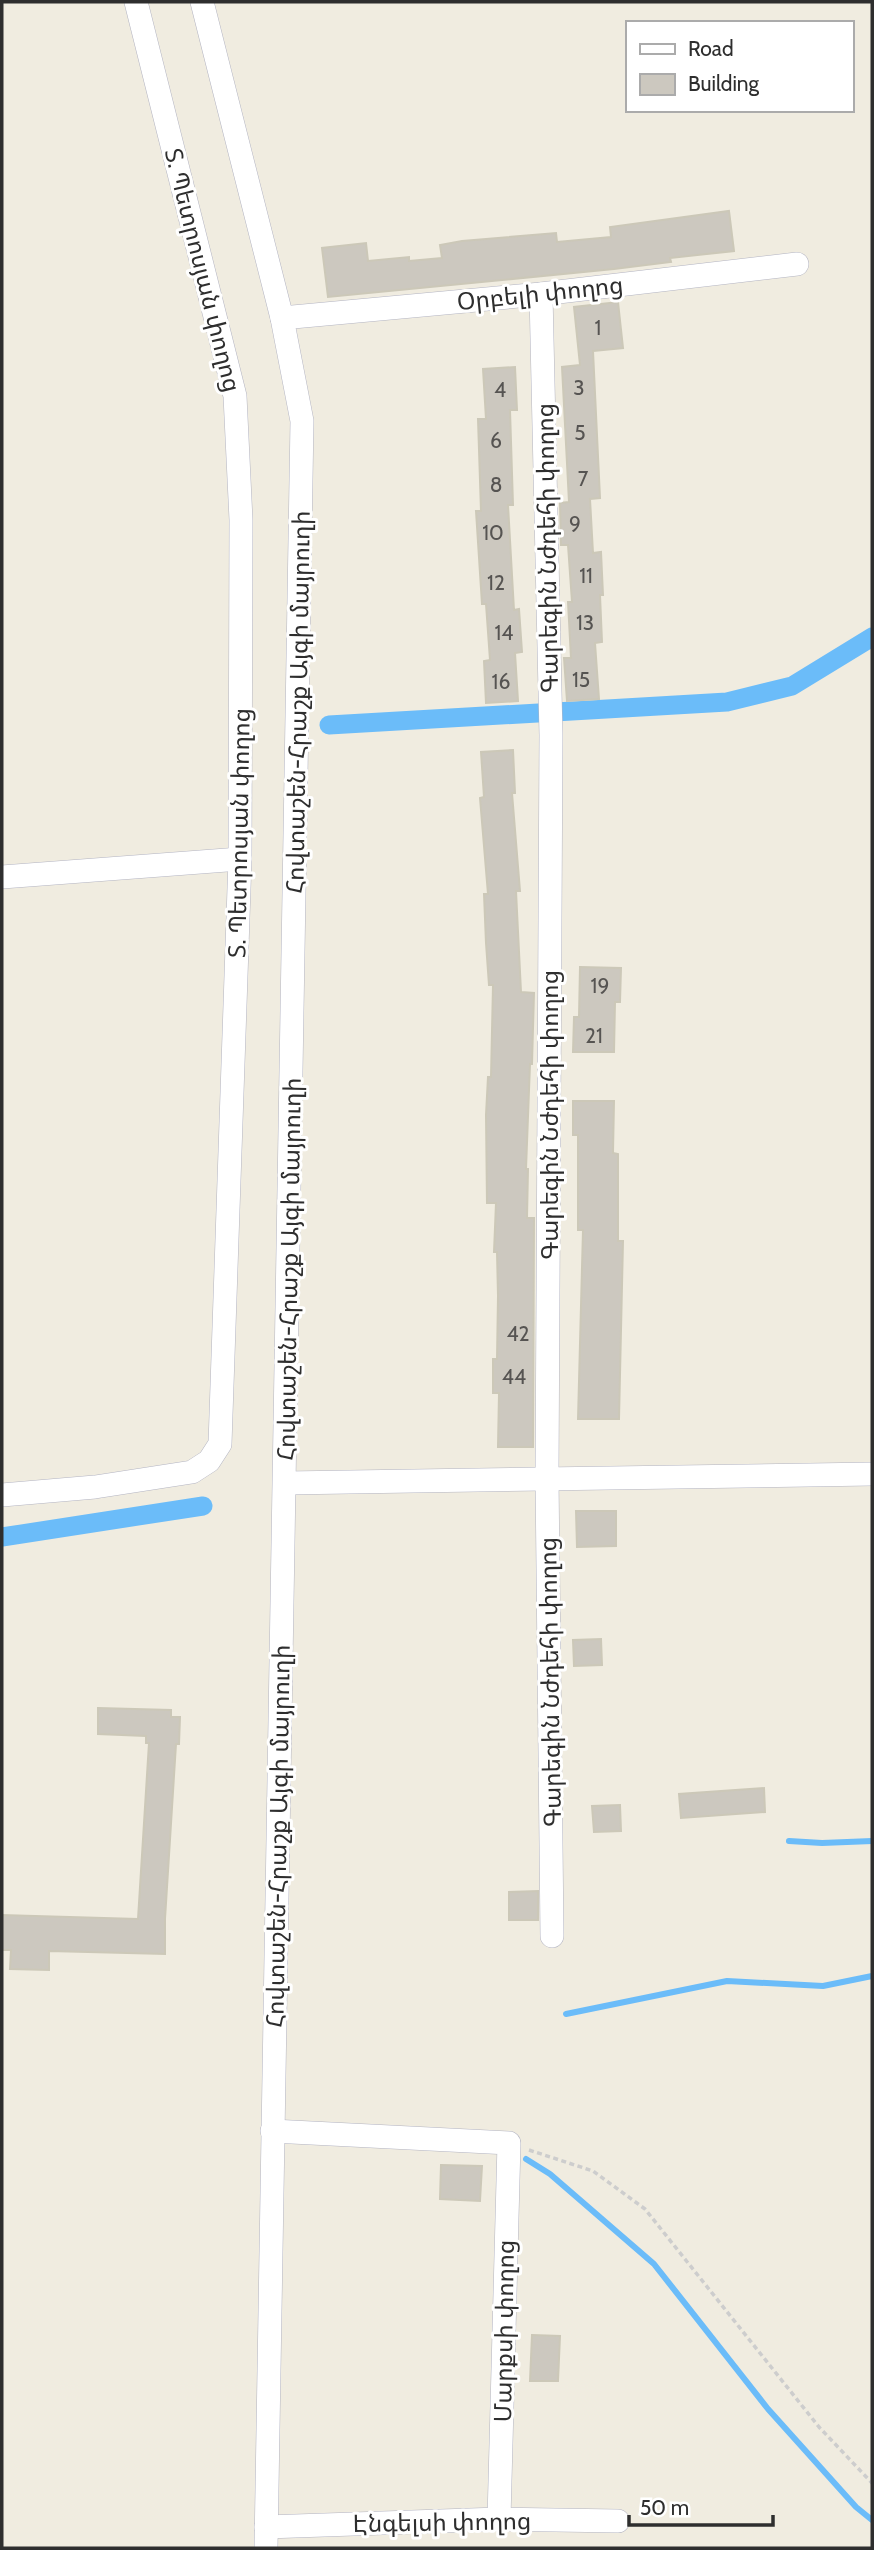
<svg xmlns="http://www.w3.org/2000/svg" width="874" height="2550" font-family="Cabin,'Noto Sans Armenian',sans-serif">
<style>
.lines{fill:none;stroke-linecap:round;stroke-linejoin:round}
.stream{stroke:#6bbcf9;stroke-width:6}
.canal{stroke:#6bbcf9;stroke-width:19}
.building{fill:#ccc8bf;stroke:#ccc8b8;stroke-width:2}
.minor-casing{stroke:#b3b4c2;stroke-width:24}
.path{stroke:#cdcdcd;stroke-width:3.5;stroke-dasharray:5 3.5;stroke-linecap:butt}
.minor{stroke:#fff;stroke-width:23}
.labels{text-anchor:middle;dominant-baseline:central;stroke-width:6;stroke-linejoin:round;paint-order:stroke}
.number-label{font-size:21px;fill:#565452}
.street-label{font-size:24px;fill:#2e2e2e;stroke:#fff}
</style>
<rect width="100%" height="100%" fill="#f0ece0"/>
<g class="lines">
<g class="stream">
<path d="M789,1841L822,1843L872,1841"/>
<path d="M566,2014L727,1981L823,1986L872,1976"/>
<path d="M526,2159L550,2174L654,2264L768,2409L856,2507L872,2520"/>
</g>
<g class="canal">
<path d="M329,725L727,702L792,686L872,637"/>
<path d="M2,1537L203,1506"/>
</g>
</g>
<g class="building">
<path d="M729,211L734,251L670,258L671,262L614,269L328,297L322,248L366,243L368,261L409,257V261L442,258L440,245L462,241L556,233L557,242L611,237L610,227Z"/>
<path d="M618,302L623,348L593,351L600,498L590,499L593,553L601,552L603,595H600L602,642L595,643L599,699L567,701L564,658H571L568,602H572L568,545H561L560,503L569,502L562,367L580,365L574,307Z"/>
<path d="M515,367L517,410H510L513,505H508L514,610L519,609L522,652L515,653L518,701L486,703L484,661L490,660L486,604H482L476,511H481L478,419H486L483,369Z"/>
<path d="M513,750L515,793H512L520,891H516L521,992L534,993L532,1064H530L526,1169H528L527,1218H534L533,1447H498L499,1393H493V1359H497L498,1296L497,1252H494L496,1203H487L486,1115L488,1077H491L493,985H489L486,943L484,894H488L480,798L484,797L481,752Z"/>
<path d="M580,967L621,968L620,1002H615L614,1052H573L574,1017H579Z"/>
<path d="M573,1101H614L613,1153L618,1154V1241H623L619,1419H578L583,1230H578V1135H573Z"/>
<path d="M576,1511H616V1546L577,1547Z"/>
<path d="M601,1639L602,1665L574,1666L573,1640Z"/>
<path d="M98,1708L171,1710V1717H180L179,1744H176L165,1919V1954L49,1951V1970L10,1969L11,1950H2V1915L138,1919L149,1743H146V1736L98,1734Z"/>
<path d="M764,1788L765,1812L681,1818L679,1794Z"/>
<path d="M620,1805L621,1831L594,1832L592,1806Z"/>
<path d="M538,1891V1920H509V1892Z"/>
<path d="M441,2165L482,2166L480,2201L440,2199Z"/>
<path d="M532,2335L560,2336L558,2381H530Z"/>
</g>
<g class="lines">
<g class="minor-casing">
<g id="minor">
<path d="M202,2L282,318L302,421L266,2548"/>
<path d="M541,294L551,735L547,1477L552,1936"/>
<path d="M282,318L541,294L797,264"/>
<path d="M2,877L240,859"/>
<path d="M286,1483L872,1474"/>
<path d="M2,1495L95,1487L192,1472L209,1461L220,1444L240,859L241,520L235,396L136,2"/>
<path d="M272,2131L509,2143L499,2519"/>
<path d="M266,2527L499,2519L618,2521"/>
</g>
</g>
<path class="path" d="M529,2150L593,2171L645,2209L819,2427L872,2483"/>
<use href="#minor" class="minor"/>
</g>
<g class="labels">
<g class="number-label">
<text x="598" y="327">1</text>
<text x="579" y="387">3</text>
<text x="500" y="389">4</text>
<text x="580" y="432">5</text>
<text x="496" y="440">6</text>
<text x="583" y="478">7</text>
<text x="496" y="484">8</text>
<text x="575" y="523">9</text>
<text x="493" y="532">10</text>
<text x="586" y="575">11</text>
<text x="496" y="582">12</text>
<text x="585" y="622">13</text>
<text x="504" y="632">14</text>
<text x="581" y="679">15</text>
<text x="501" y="681">16</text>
<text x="600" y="985">19</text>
<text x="594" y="1035">21</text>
<text x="518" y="1333">42</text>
<text x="514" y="1376">44</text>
</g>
<g class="street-label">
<text transform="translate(203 270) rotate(76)">Տ. Պետրոսյան փողոց</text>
<text transform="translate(540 293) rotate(-6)">Օրբելի փողոց</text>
<text transform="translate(547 548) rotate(-91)">Գարեգին Նժդեհի փողոց</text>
<text transform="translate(298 702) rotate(-89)">Հովտաշեն-Հրաշք Այգի մայրուղի</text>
<text transform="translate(239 833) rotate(-89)">Տ. Պետրոսյան փողոց</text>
<text transform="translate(549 1115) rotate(-90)">Գարեգին Նժդեհի փողոց</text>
<text transform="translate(289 1269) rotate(-89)">Հովտաշեն-Հրաշք Այգի մայրուղի</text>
<text transform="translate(550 1682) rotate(-91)">Գարեգին Նժդեհի փողոց</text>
<text transform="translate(278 1836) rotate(-89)">Հովտաշեն-Հրաշք Այգի մայրուղի</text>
<text transform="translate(504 2331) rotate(-89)">Մարքսի փողոց</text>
<text transform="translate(442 2522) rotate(-1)">Էնգելսի փողոց</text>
</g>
</g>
<rect width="874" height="2550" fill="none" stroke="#2e2e2e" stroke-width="7"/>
<rect x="626" y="21" width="228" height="91" fill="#ffffff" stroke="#ababab" stroke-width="2"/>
<rect x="640" y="44" width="35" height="10" fill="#ffffff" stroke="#ababab" stroke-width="2"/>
<text x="688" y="56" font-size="21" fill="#2e2e2e">Road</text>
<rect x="640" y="74" width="35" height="21" fill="#ccc8bf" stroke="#ababab" stroke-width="2"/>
<text x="688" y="91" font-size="21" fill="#2e2e2e">Building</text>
<path d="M629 2515v10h144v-10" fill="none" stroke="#2e2e2e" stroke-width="3.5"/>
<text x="640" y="2515" font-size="21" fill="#2e2e2e" stroke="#ffffff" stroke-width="5" paint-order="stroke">50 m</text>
</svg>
